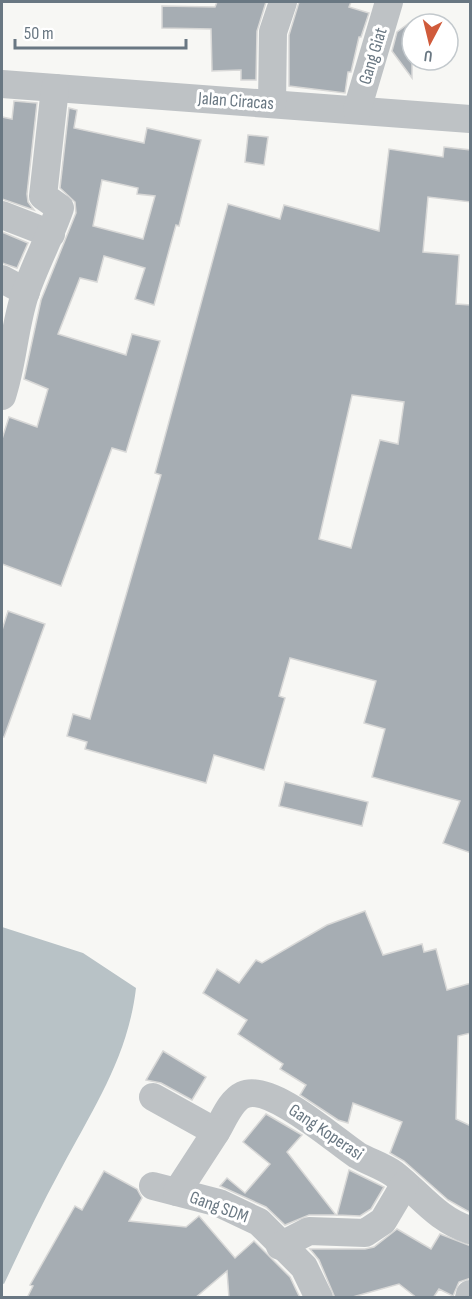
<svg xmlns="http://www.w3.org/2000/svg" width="472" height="1299" font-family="'Sofia Sans Condensed',sans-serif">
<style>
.water{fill:#b8c2c6}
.building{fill:#a6adb3;stroke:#d8d8d7;stroke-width:1.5;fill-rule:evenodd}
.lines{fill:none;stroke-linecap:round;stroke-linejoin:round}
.minor{stroke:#bec2c5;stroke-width:28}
.labels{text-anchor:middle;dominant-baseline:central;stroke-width:6;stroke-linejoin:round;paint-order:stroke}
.street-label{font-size:18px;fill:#697782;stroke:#fff}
</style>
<rect width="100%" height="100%" fill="#f7f7f4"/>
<path class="water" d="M2,927L83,953L136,988C128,1057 93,1109 61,1169C40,1207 22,1246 4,1284L2,1283Z"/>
<g class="building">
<path d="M217,2H266L257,31L256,80H241V70L212,71L211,29L162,28V6L215,7Z"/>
<path d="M299,2H351L349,7L369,13L361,37H359L351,72H348L345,93L289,86V35Z"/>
<path d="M412,21V78L392,51L397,32Z"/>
<path d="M14,101L37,103L27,194L28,202L34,210L2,199V117L12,119Z"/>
<path d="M69,108L77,110L74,128L144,143L147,128L201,140L179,226L176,225L154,305L135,299L145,268L104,256L97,282L80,278L58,334L126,355L132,334L160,341L126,452L112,448L61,586L2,564V439L9,417L37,427L48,389L24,379L41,300L76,213L75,202L60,188ZM102,180L138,188L137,194L155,196L143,239L93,226Z"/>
<path d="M248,135L268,137L264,165L245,162Z"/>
<path d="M444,147L471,150V202L428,197L423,252L459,255L456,304L471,305V853L443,843L460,801L372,777L385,729L364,723L376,681L290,658L279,696L285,698L264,770L214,755L206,783L85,749L87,742L67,736L73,714L90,719L161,475L155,473L228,204L280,219L284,205L379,231L389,149L443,157ZM352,395L404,402L398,444L380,440L351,548L319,539Z"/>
<path d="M2,232L28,243L17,268L2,263Z"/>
<path d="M8,611L45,624L4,737H2V630Z"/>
<path d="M285,782L368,802L362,826L279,806Z"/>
<path d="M365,911L383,955L422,944L424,952L436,949L447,990L471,983V1033L458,1036L456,1119L471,1126V1213L448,1200L404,1161L390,1153L402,1122L353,1103L348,1123L338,1120L300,1095L306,1085L280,1069L283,1064L238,1034L247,1020L203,993L217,969L239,983L256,960L262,963L327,925Z"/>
<path d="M163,1051L206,1077L192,1100L161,1083L146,1080Z"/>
<path d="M266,1114L302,1135L287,1152L336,1215H309L285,1225L266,1207L220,1186L227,1178L245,1193L270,1164L243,1142Z"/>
<path d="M349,1170L384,1187L371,1209L360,1216L337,1215Z"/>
<path d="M104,1171L137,1189L142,1198L129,1221L186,1227L199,1216L235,1258L254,1241L290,1277L300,1298H229L227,1271L195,1298H27L33,1286L30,1285L75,1206L82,1210Z"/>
<path d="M397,1229L431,1249L440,1234L471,1246V1278L459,1282L453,1296L439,1289L433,1298H417L399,1284L349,1298H335L319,1260L310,1249H365L374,1247Z"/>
</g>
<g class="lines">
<g class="minor">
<path d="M2,84L470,119"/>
<path d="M272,104L273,32L283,2"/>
<path d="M357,110L389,2"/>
<path d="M2,215L51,234"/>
<path d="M2,279L26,292"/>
<path d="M2,396C13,363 14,328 25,294C35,265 50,237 60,208L43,196L55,88"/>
<path d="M153,1097L216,1132C223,1121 230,1101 243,1095C270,1082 334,1140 357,1155C369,1162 383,1166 394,1174C420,1194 437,1220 470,1230"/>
<path d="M153,1186L219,1203L259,1222L304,1267L319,1298"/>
<path d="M177,1192L216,1132"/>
<path d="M280,1246L309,1231L365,1233L383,1221L405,1184"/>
<path d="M469,1298L470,1294"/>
</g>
</g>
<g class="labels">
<g class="street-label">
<text transform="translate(373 56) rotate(-73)">Gang Giat</text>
<text transform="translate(236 101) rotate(4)">Jalan Ciracas</text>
<text transform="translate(326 1132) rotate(34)">Gang Koperasi</text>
<text transform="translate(219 1207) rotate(20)">Gang SDM</text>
</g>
</g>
<rect width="472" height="1299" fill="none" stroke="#697782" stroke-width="6"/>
<g transform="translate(430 42) rotate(187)"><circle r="28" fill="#ffffff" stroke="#c3c9cd" stroke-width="1.5"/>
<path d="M0-4.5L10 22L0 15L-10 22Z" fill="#d05b3b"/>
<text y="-9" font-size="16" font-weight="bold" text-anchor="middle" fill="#697782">U</text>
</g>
<path d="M15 39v9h171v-9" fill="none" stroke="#697782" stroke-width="3"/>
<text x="24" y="39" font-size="18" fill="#697782" stroke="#ffffff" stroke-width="4.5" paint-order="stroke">50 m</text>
</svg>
